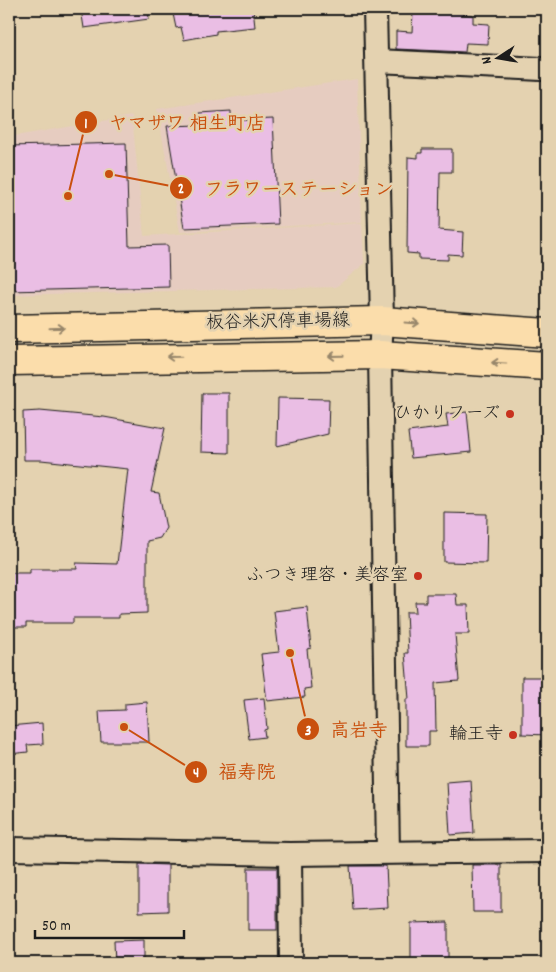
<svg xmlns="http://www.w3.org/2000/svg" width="556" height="972" font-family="Dekko,'Klee One',sans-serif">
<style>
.built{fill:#e6ccc0}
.building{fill:#eabee4;stroke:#1c1c1c}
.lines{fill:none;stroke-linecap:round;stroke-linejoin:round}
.minor-casing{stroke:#1c1c1c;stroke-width:26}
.major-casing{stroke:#1c1c1c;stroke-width:31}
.minor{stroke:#e4d2b0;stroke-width:22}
.major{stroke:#fbddab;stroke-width:28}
.oneway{stroke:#97866b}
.poi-dot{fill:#c8321e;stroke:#e4d2b0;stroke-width:2}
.labels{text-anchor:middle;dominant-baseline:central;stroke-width:5;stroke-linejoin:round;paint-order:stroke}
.street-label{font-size:18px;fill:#1c1c1c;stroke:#e4d2b0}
.poi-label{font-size:18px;fill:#1c1c1c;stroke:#e4d2b0;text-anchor:end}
.leader{fill:none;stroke:#c9500e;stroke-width:2}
.callout-dot{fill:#c9500e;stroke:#e4d2b0;stroke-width:2}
.mark-label{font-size:15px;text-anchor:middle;font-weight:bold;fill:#fff}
.callout-label{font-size:19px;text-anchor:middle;font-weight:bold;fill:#c9500e;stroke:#e4d2b0;stroke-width:5;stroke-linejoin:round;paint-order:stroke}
</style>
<rect width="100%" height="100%" fill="#e4d2b0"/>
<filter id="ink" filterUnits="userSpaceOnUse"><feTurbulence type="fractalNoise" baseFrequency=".02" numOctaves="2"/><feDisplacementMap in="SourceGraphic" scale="10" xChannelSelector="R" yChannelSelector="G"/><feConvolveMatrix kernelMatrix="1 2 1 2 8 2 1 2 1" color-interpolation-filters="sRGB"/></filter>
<g filter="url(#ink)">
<g class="built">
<path d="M357,79L362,222L180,232L157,109Z"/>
<path d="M132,116L144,236L362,223L364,264L336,287L9,295V137Z"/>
</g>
<g class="building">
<path d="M81,9H148L149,19L84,28Z"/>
<path d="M172,9H253L255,27L216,31V34L184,40L181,27L176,28Z"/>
<path d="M417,9H463L462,14L473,15V23L489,24L488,44L466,43L465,52L396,49V31L412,32L413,12H417Z"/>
<path d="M231,111V121L273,119L278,224L184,228L167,126L201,125L200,113Z"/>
<path d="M126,143L129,246L168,245L169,287L9,291V146Z"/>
<path d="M422,149H452V172H440L439,230L463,232L462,255L448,254V260L419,259V254L407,253L408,157L418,158V153H422Z"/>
<path d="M202,393H229V453L201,452Z"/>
<path d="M278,398L329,399L328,434L277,446Z"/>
<path d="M40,411L104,417L165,428L151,492L159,493L166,528L160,538L147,541V613L119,614V618H73V623H26V627H9V573H30V569H77L76,563L117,564L128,469L41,460H24L23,412Z"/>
<path d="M467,412L471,452L411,458L408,432L448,427L446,414Z"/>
<path d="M444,513L487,514L486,563L444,562Z"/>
<path d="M426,594H456L457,605H468L469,634H455L459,681L435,683L436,731H429V746H406V699H409L405,653H408L406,612H416L415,602H426Z"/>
<path d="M307,607L311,648L307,649L311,688L304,689L305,697L267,701L261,654L279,652L274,611Z"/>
<path d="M522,677H547V735L522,734Z"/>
<path d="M264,698L267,729L264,730L265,737L249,739L244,700Z"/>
<path d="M147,702L149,742H101L99,711L125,710V704Z"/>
<path d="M42,723L43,744L27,745L28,752L9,754V726Z"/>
<path d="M471,780L474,833L450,835L447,782Z"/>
<path d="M139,864L168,865V911L139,912Z"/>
<path d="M472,865H501V912H473Z"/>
<path d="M350,866H386L388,908L353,910Z"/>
<rect x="248" y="868" width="29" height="62"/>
<path d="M448,922V963H411V923Z"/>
<path d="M144,940V963H115L114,941Z"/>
</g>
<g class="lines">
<g class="minor-casing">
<g id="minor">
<path d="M375,9L382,321L380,355L388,852"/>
<path d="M377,61L541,69"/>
<path d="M9,849L290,854L547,851"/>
<path d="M290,854L291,963"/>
</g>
</g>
<g class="major-casing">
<g id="major">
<path d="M9,329L382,321L547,333"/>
<path d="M9,361L380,355L547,366"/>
</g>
</g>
<use href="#minor" class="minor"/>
<use href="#major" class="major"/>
</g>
<defs><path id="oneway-shaft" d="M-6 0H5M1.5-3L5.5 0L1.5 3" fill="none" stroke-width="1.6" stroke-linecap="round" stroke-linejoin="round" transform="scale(1.25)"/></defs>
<g class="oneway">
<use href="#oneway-shaft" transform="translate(412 323) rotate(4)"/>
<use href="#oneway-shaft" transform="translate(57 328) rotate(-2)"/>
<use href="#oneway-shaft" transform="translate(336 356) rotate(179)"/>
<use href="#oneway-shaft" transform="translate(174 357) rotate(179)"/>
<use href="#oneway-shaft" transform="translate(499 363) rotate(-177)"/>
</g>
</g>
<g class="poi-dot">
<circle cx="510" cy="414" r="5"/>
<circle cx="418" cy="576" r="5"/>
<circle cx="513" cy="735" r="5"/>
</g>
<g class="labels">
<g class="street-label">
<text transform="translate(278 323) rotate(-1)">板谷米沢停車場線</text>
</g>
<g class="poi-label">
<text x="500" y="414">ひかりフーズ</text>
<text x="408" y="576">ふつき理容・美容室</text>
<text x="503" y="735">輪王寺</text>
</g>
</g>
<path class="leader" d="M68 196L86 122M109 174L181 188M290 653L308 729M124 727L196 772"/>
<g class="callout-dot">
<circle cx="68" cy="196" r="5"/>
<circle cx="109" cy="174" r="5"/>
<circle cx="290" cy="653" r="5"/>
<circle cx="124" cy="727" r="5"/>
<circle cx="86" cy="122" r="12"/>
<circle cx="181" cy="188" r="12"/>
<circle cx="308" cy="729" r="12"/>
<circle cx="196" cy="772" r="12"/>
</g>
<g class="mark-label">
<text x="86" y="128">1</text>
<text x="181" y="193">2</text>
<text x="308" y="735">3</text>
<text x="196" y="777">4</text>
</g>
<g class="callout-label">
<text x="187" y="129">ヤマザワ 相生町店</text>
<text x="299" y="195">フラワーステーション</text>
<text x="359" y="736">高岩寺</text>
<text x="247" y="778">福寿院</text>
</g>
<rect width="556" height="972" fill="none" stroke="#e4d2b0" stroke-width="30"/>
<rect x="15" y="15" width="526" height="942" fill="none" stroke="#1c1c1c" stroke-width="2" filter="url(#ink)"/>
<g transform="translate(498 58) rotate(258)" stroke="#e4d2b0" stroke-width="4" paint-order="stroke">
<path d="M0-4L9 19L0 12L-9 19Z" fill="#1c1c1c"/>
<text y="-8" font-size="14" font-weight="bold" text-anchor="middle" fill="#1c1c1c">N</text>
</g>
<path d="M35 930v8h149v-8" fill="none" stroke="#1c1c1c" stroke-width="2.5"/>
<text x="42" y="930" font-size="15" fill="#1c1c1c" stroke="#e4d2b0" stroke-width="4" paint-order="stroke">50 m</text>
</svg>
